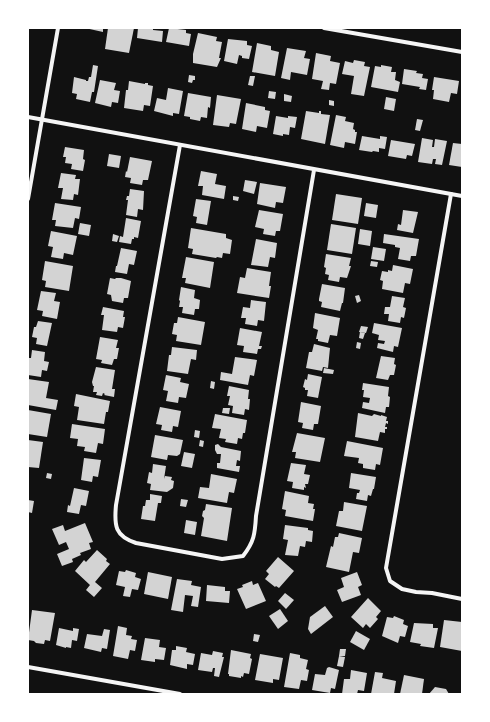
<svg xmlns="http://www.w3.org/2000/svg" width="490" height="722" font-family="Karla,sans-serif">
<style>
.building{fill:#d3d3d3}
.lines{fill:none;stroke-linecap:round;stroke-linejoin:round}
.minor{stroke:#f5f5f5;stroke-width:4}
</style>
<rect width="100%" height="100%" fill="#111"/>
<g class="building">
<path d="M85,28H103V32Z"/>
<path d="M108,28H134L129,53L105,49Z"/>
<path d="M138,28H153V30L163,31L162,42L137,38Z"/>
<path d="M169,28L186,30V33L191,34L189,46L166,42Z"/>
<path d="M198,33L217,37L216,41L222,42L219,58H221L217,67L193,63V54Z"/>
<path d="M228,39L247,41V45L252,46L249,59L242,58V56L239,55L237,64L224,61Z"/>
<path d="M257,43L271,46V50L279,52L275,76L252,72Z"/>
<path d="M287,48L306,51L304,58L310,59L307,75L291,72L290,80L281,78Z"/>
<path d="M316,53L331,56L330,61L340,63L336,84L330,83L329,90L321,89L323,81L312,79Z"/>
<path d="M354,60L365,62L364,66L370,67L364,96L351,94L354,76L342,74L345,61L353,63Z"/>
<path d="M93,65L98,66L94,92H92L90,102L76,99L77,94L72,93L74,77L86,80V81H88L89,77H91Z"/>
<path d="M381,65L392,67L391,72H396L395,80L400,82L398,92L371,87L375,66L381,67Z"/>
<path d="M404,69L417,71L416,73L423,74L422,78L428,79L426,90L419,89L420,87L402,84Z"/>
<path d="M189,75L195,76V80H193L192,83L188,82Z"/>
<path d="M250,76H255L253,86L248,85Z"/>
<path d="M434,77L459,81L457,94L451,93L449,102L433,99L434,90H432Z"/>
<path d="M100,80L116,83L114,90L120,91L118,103L112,102L111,107L95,103Z"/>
<path d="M129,81L145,84V83H148V85L153,86L150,106L144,105L143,111L124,108L126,90H128Z"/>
<path d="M168,88L183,91L179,114L173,113V116L154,111L157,98L166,100Z"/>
<path d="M269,91L276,92L275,99L268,98Z"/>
<path d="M188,93L211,97L210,108L208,107L207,118L201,117L200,121L190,119V117L184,116Z"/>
<path d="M284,94L292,96L291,102L284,101Z"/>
<path d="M217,95L241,99L236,124L230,123L229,127L213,125Z"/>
<path d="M386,97L396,99L394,111L384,109Z"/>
<path d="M329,100L334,101V106L329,105Z"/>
<path d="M246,103L265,107V110L270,111L267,128L257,126L256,132L242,129Z"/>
<path d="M306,111L319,113V111H321V114L330,115L325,144L301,139Z"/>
<path d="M336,115L346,117L345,121L354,123L353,129L355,130V132H357L355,144L345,142L344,148L330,145Z"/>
<path d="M276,116L288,118V116L297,117L295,128L290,127L289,135L283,134V136L273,134Z"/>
<path d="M417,119L423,120L420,131L415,130Z"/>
<path d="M362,136L380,139V136L387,137L385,149L379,148V152L373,151L372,152L359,150Z"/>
<path d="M422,138L433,140L432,147H434L435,139L447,141L442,165L435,164L436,159H433L432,164L418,162Z"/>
<path d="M391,140L415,144L412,156L407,155L406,159L388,156Z"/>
<path d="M453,143L462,144V167L449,165Z"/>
<path d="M65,147L84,150L83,159L85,160L83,171L71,169L72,164L65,163L66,157H63Z"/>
<path d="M109,154L121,156L119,168L107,166Z"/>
<path d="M130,157L152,161L148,180H143L142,185L130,183L131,178L125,177L126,171L127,172Z"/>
<path d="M201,171L217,174L215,184L226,186L224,199L202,195L203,186H198Z"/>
<path d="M61,173L76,175L75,179H80L78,195L74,194L73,200L61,199L63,188H58Z"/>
<path d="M245,180L257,182L254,194L243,191Z"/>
<path d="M260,183L286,187L283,203L276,202L275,208L257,204Z"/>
<path d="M130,189L144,191L143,210L138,209L137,217L126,215L128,200H126L127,196H129Z"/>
<path d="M336,194L362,198L358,224L332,220Z"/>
<path d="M233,196L239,197L238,201L233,200Z"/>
<path d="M196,199L211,201L207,225L196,223L197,217L193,216Z"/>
<path d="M55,203L81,207L79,219L75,218L73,228L55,226L56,220H52Z"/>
<path d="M366,203L378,205L376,218L364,216Z"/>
<path d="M259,210L283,214L280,231H276L275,236L263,234L264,229L255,227Z"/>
<path d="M403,210L418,212L413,233L397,230L398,224L401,225Z"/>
<path d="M126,218L141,221L138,238L134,237V239H132L131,244L119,242L120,236L123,237Z"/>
<path d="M80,223L91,225L89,236L78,234Z"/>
<path d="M331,224L356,228L352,254L327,250Z"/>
<path d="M191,228L226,234V238L232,240L230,254L223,253L222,258L217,257L216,258L192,254L193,249L188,248Z"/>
<path d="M360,229L372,231L370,246L358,244Z"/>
<path d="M51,231L77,236L73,255L64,253L63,259L51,257L53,247L48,246Z"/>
<path d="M113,234L119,236L117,242L112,241Z"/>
<path d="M384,234L419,239L416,256H411L410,261L398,259L400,248L395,247V245L383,243Z"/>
<path d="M256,239L277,243L275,258L270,257L268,267L251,265Z"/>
<path d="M373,247L386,249L384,261L371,259Z"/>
<path d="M121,248L137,251L134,265L129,264L127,274L115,272L116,266H117Z"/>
<path d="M326,254L351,258L349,266H351L347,278L340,277L339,282L328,280L329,275L325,274L326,268L324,267Z"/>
<path d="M186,257L214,262L210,288L185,283L186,278H182Z"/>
<path d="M45,261L73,266L69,291L45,287L46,281L42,280Z"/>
<path d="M371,261L378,262L377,267L370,266Z"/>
<path d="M393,265L413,269L410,284L405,283L403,293L382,289L383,281L380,280L382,271L388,272V270L392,271Z"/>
<path d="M247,268L271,272L269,286H271L269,298L237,293L240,277L245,278Z"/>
<path d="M110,278L115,279L116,278H121L131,281L128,298H124L123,303L112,301L111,295L107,294Z"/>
<path d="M322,284L345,288L343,303H342L340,311L321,307L322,302L319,301V299Z"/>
<path d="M181,287L195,290L194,298L200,300L199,309H195L194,315L182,313L183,307H179L180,301L179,300Z"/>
<path d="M41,291L56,293L54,301L60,302L57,319L42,316L43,311L37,310Z"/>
<path d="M359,295L361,301L357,303L355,296Z"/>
<path d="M392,296L405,298L403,307L406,308L404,318L401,317L400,323L388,321L389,314H384L385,307H390Z"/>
<path d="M251,300L266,302L264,321L258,320L257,326L245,324L246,318H241L243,307L250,308Z"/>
<path d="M103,307L124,311L123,317H125L123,328L118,327L117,332L102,330L104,315H101Z"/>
<path d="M315,313L340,318L337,336L330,335L328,343L318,341V339H316L318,330L313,328Z"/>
<path d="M178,317L205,322L201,345L176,341L177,335L172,334L174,323H177Z"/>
<path d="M38,321L52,323L47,346L36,344L37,338L32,337L34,327H36Z"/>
<path d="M374,323L402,328L398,347L394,346L393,352L377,348L378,343L384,344L385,341L378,340L379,335L372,333Z"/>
<path d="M361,326L368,327L366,333L359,332Z"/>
<path d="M240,328L262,332L259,346H262L261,349H258L257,354L243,352L244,346L237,345Z"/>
<path d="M360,332L365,333L363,339L359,338Z"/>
<path d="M100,337L118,340L116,348H119L117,359H114L112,365L101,363L102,360L96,359Z"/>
<path d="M357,342L361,343L360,349L356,348Z"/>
<path d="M314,344L330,348L328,368L323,367L322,371L306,368L309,352H312Z"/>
<path d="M172,347L197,350L196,360L191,359L188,374L167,371L169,355H171Z"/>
<path d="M32,350L45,352L44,361L49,362L47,371L42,370L41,377L28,375L29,368L28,367V361L29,358H31Z"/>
<path d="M381,356L395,358L394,364L396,365L394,375H390L388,380L376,378Z"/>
<path d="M235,357L257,360L254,376L250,375L248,385L220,380L221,372L232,374Z"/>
<path d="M96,367L115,370L112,389H115L114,397L104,395L105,394L103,393L102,396L96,395L97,392H93L94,386H93L92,382Z"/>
<path d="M324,368L334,370L333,374L323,373Z"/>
<path d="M308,374L322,377L318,398L307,396L308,390H305V388L303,387L305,379L307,380Z"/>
<path d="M166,375L181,378L180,382L189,384L186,398L179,397L178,403L166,401L168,391L163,390Z"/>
<path d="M28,379L49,382L46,398L58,400L56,410L28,405Z"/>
<path d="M211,381L215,382L214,389L210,388Z"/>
<path d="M363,383L389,387L388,396L390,397L389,407H386L385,413L362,408L363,402L369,403L370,398L363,397L364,390H362Z"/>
<path d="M229,386L249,390L248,399H250L249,410L245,409L244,415L232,413L233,406L228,405L230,396H227Z"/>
<path d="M76,394L110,401L108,412H106L104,424L77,420L79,407L74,406Z"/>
<path d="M301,402L321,406L318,424H314L313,430L302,428L303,423L298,422Z"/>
<path d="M160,407L181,411L178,427L173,426L172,432L161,430L162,425L156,424Z"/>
<path d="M223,408H230L229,414L222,413Z"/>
<path d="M28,410L51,414L47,437L28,434Z"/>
<path d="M358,413L372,416L374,414L381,416V415L387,417L386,421H388V424L386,423L385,427H387V429H385V433L380,432L378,441L355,437Z"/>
<path d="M215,414L247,420L245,433H243L242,439L238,438L237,444L225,442L226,439L219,438L221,429L212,428Z"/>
<path d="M72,424L105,429L103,444L98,443L96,453L84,451L85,447L77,446L78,439L70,438Z"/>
<path d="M195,430L200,431L199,438L194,437Z"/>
<path d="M297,433L325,438L320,462L295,458L296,452H292Z"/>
<path d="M155,435L183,440L180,454L177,456L168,455L167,460L151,457Z"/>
<path d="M28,440L43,442L39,468L28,467Z"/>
<path d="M200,440L204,441L203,447L199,446Z"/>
<path d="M347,441L383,448L380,465L376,464L375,470L363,468V464L358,463L359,458L344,456Z"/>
<path d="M218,444L221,447L241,451L240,461L237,460L236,466H240L239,472L217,468V463H220L221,454H217L215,450V445Z"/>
<path d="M184,452L195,454L192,468L181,466Z"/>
<path d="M84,458L101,460L98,477L93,476L92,482L81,480Z"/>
<path d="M291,463L306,465L304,474L310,475L308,484H305L306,488L304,487V490L292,488L293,482L287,481Z"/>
<path d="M153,464L166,466L164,479L165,476L172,477L171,480L174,481L173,488L167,492L150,490L151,484L147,483L149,472L152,473Z"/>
<path d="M47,473L52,474L51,479L46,478Z"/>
<path d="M351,473L376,477L374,489H373L371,496L368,495L367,501L356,499L357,493H359L360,490L349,488Z"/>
<path d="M211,474L237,479L234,493L229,492L227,503L198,498L200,487L209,488Z"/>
<path d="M74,488L89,491L86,506L81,505L79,514L67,512L68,505L70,506Z"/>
<path d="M285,491L309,496L308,503L314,504L313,509H315L313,521L285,516L286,510L282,509Z"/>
<path d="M150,494L162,496L161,503H158L155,521L141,519L143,506H145L146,500H150Z"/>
<path d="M181,499L188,500L186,507L180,506Z"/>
<path d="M28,500L34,501L32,513L28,512Z"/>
<path d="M344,502L367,506L362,531L336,526L339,511H343Z"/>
<path d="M206,504L232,508L227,541L201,536L204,518L202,516L203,511L205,510Z"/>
<path d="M186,520L197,522L195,535L184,533Z"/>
<path d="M85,523L93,542L89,543L91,549L80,553L81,555L72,559L73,562L62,566L57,554L69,549L66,542L59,545L52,529L63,525L65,531Z"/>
<path d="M285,525L308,528V530L313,531L312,542L306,541L305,547L300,546L298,556L285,555L288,540L283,539Z"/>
<path d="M339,533L362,538L359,553L353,552L349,572L326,567L331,546L333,547L335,537H338Z"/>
<path d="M97,550L107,559L106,561L110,564L95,582L102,588L94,597L86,590L90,585L75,571L84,560L86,562Z"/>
<path d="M278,557L294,571L279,588L276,586L275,587L265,579L269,574L266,571Z"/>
<path d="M126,570L136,573L135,577L141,579L138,590L132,589L130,597L123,596L125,587L116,585L119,571L125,572Z"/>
<path d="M148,572L172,577L168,599L144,594Z"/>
<path d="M357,572L362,585L358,587L361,595L342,602L337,590L344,587L341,578Z"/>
<path d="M177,579L192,581L191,585L201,587L198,607L191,606L193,596L185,595L183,612L171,610Z"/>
<path d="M252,581L253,585L258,583L266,601L246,609L237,589L243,587L242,585Z"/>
<path d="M207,585L225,587V591H230L229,603L206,601Z"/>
<path d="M285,593L294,600L286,609L278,601Z"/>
<path d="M368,598L381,611L376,617L378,619L370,628L366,624L363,628L351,617Z"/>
<path d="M325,606L333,617L311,634L308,629L310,617Z"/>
<path d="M280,609L288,621L278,629L269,616Z"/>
<path d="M32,610L55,613L50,641L45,640L44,644L36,643L34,641L28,640Z"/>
<path d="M394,616L404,620L403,624L408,626L405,637L400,636L398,643L382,636L387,617L393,618Z"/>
<path d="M444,620L462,622V651L440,647Z"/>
<path d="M414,623L433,624V628H438L434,648L420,646L421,644L410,642Z"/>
<path d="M118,626L127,628L126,635L132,636L131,639L137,640L135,651L130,650L128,659L113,656Z"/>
<path d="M59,628L73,631V628L79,629L77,641L72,640L71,648L66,647V648L56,645Z"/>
<path d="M104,629L110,630L107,649L102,648L101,652L84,648L87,634L102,636Z"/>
<path d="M356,631L370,639L364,650L350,642Z"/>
<path d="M254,634L260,635L258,642L253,641Z"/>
<path d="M145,638L160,640L159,647L166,648L164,660L155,659V662L141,660Z"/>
<path d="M176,646L187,648L186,652L195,654L193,665L187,664V669L170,665L172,650H176Z"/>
<path d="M340,649H346L345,656H339Z"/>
<path d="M231,650L251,654L250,658L252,659L249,674L244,673L243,677L241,676V678L229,676V674H228Z"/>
<path d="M213,651L223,653L222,657H224L219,677L214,676L215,668H213L212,672L198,670L201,653L212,655Z"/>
<path d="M290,653L300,655V658L308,660L306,669L309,670L307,681L301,680L299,689L284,687Z"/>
<path d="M260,654L283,658L279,680L273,679V683L255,680Z"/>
<path d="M339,656L345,657L343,667L337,666Z"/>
<path d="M329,667L339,670L335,689L331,688L330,693L312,690L315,674L325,675L327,668Z"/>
<path d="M351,670L367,673L364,691L358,690L357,694H342L344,679H350Z"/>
<path d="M375,672L383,673L382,678L396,681L394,694H371Z"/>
<path d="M404,675L424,679L422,694H400Z"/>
<path d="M435,687L446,689L449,694H429Z"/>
</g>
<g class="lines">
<g class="minor">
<path d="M324,28L462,52"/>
<path d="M28,117L462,196"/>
<path d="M180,145L116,505C114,526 115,536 136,543L222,559L243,556C254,542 255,534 256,516L314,170"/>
<path d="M451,194L386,568L390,581L402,589L416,592L432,593L462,599"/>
<path d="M28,199L58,28"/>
<path d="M28,667L180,694"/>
</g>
</g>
<rect width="490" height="722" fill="none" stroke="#ffffff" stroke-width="58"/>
</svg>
